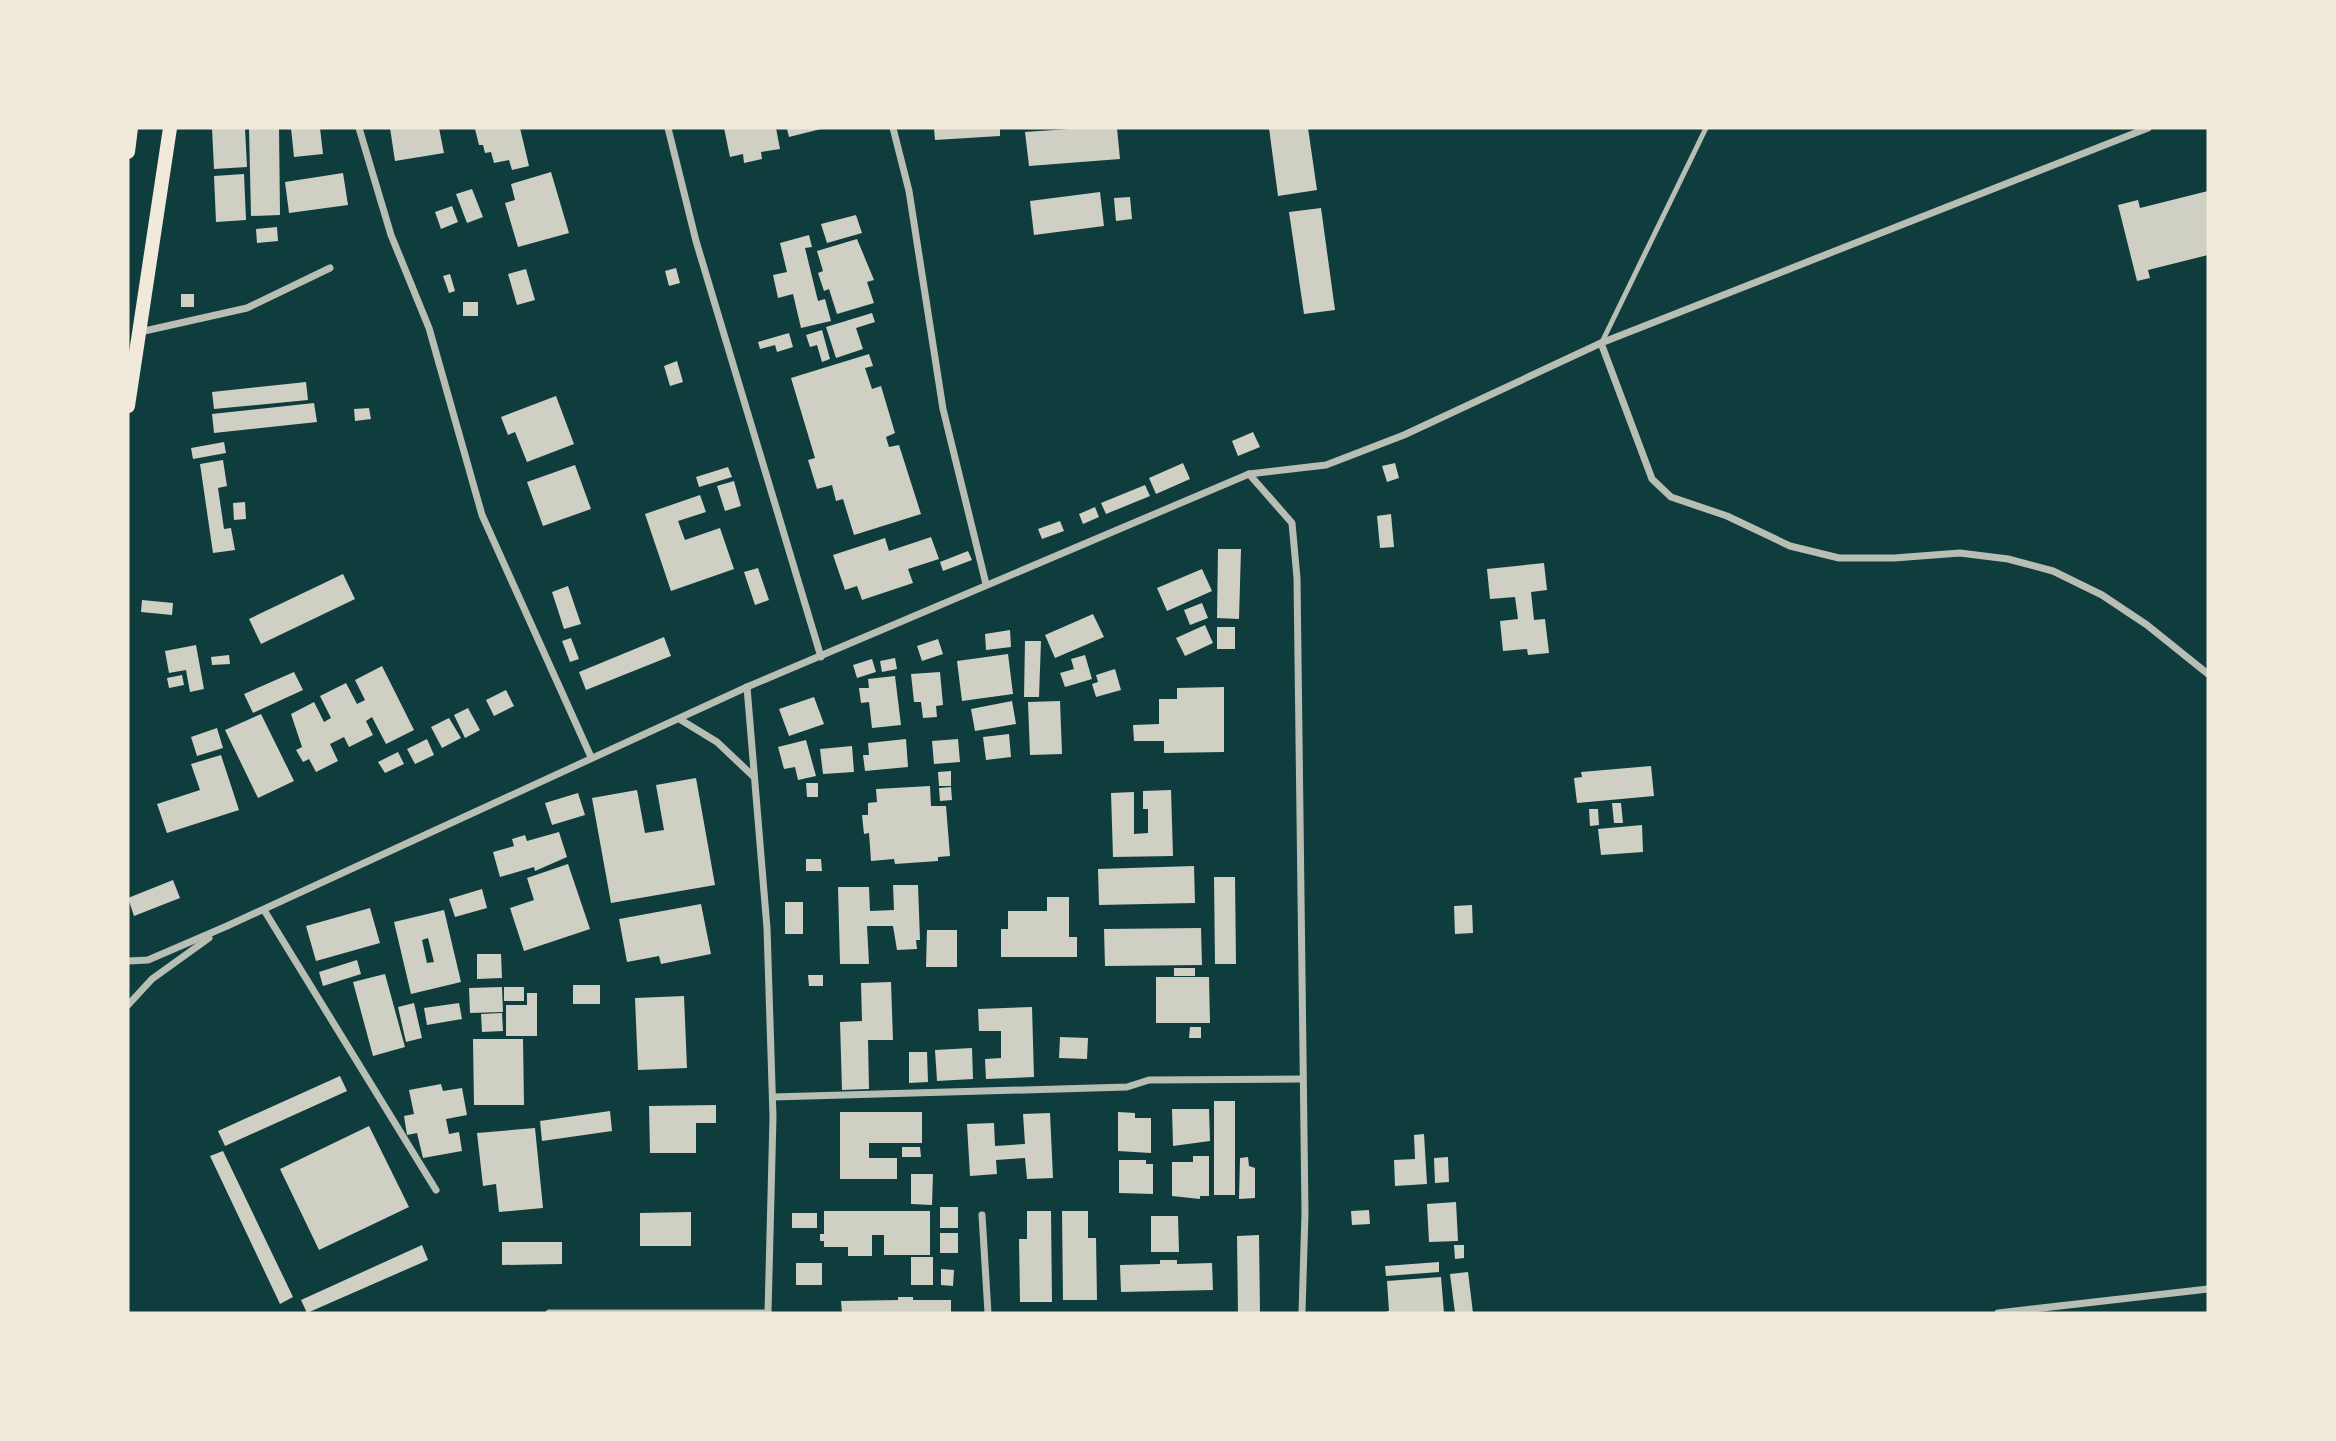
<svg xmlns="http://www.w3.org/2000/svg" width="2336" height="1441" font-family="Poppins,sans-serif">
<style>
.building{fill:#cfcfc3;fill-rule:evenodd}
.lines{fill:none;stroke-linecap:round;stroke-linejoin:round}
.service{stroke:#b8beb3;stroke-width:5}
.minor{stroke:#b8beb3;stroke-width:7}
.secondary{stroke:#f1e9da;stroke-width:14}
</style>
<rect width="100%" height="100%" fill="#0f3d3e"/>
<g class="building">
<path d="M212,128H245L247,167L214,169Z"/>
<path d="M249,128H279L280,215L251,216Z"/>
<path d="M291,128H320L323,154L294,157Z"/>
<path d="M390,128H439L444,153L395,161Z"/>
<path d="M482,128H520L529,166L512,170L509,160L494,163L491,152L485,153L483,145H479L475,129Z"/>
<path d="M724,128H776L780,149L761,152L762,159L744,163L743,154L730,157Z"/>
<path d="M825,128L789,137L787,129L790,128Z"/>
<path d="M934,128H1000V136L935,140Z"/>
<path d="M1084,128H1117L1120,159L1029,166L1025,132Z"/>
<path d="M1269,128H1308L1317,190L1278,196Z"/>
<path d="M551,172L569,233L518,247L505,203L515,200L511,184Z"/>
<path d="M343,173L348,205L289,213L285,182Z"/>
<path d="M244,174L246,220L216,222L214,176Z"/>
<path d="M472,189L483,217L467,223L456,194Z"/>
<path d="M2208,191V255L2148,270L2150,278L2137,281L2118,205L2138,200L2140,208Z"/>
<path d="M1100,192L1104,226L1034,235L1030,201Z"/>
<path d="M1130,197L1132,219L1116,221L1114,198Z"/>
<path d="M452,206L458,222L441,229L435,212Z"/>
<path d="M1321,208L1335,310L1304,314L1289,212Z"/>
<path d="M856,215L862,233L827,243L821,224Z"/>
<path d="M277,227L278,241L257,243L256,229Z"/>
<path d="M809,235L812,247L805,248L818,301L825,299L831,321L801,328L793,294L778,298L773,275L787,272L780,243Z"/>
<path d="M857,239L874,280L867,282L874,303L837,314L829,289L824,291L818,273L823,271L817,251Z"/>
<path d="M676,268L680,283L669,286L665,271Z"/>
<path d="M526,269L535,300L517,305L508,274Z"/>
<path d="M450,274L455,291L449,293L443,276Z"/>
<rect x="181" y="294" width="13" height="13"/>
<rect x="463" y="302" width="15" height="14"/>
<path d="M872,313L875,322L856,328L863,349L836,358L826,327Z"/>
<path d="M822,330L830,359L822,362L817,345L810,347L806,335Z"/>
<path d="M789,333L793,347L777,352L775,345L760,349L758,342Z"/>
<path d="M869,354L873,366L865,368L872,389L881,386L895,433L886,437L889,447L899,445L921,514L854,535L843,499L836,501L832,485L817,489L808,460L815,458L791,378Z"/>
<path d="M677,361L683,382L670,386L664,366Z"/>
<path d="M306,382L308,400L214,409L212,392Z"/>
<path d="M556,396L574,444L527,462L515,432L508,435L501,417Z"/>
<path d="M314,403L317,422L214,433L212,414Z"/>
<path d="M369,408L371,419L355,421L354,409Z"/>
<path d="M1253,432L1260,447L1238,456L1232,441Z"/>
<path d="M224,442L226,453L193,459L191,448Z"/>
<path d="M223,460L227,486L218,488L224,529L231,528L235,550L213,553L200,464Z"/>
<path d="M1183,463L1190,479L1156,494L1149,478Z"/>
<path d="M1395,463L1399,478L1387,482L1382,466Z"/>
<path d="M575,465L591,509L543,526L527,482Z"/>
<path d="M728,467L732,477L699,487L696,477Z"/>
<path d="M734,481L741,506L725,511L717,486Z"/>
<path d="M1145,485L1150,496L1106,514L1101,503Z"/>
<path d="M700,495L706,512L678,521L685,540L720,528L734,569L671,591L645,514Z"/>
<path d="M245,502L246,519L234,520L233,503Z"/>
<path d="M1095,507L1099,517L1083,524L1079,514Z"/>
<path d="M1391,514L1394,547L1380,548L1377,516Z"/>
<path d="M1060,521L1064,531L1042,539L1038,529Z"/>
<path d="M931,537L939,559L908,569L913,583L862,600L857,586L845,590L833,555L885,538L889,551Z"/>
<path d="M1218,549H1241L1239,619L1217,618Z"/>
<path d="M968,551L972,560L943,571L940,562Z"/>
<path d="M1544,563L1547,590L1531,592L1534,620L1545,619L1549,653L1528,655L1527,649L1503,651L1500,621L1518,619L1515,597L1490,599L1487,569Z"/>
<path d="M758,568L769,600L755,605L744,572Z"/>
<path d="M1202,569L1212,591L1167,611L1157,588Z"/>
<path d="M343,574L355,599L261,644L249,619Z"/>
<path d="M568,586L581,624L564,629L552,592Z"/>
<path d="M142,600L173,603L172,615L141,612Z"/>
<path d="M1202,603L1208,618L1190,625L1184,610Z"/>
<path d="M1093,614L1104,637L1055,658L1045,635Z"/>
<path d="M1205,625L1213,643L1185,656L1176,638Z"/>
<rect x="1217" y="627" width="18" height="22"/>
<path d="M1010,630L1011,647L986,650L985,634Z"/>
<path d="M664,637L671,656L586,690L579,672Z"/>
<path d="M571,638L579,659L570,662L562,641Z"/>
<path d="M938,639L943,654L922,661L917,646Z"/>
<path d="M1025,641H1041L1039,697H1024Z"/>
<path d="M196,645L204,689L190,692L186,670L169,673L165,651Z"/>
<path d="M1008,654L1013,694L962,701L957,661Z"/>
<path d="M229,655L230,664L212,665L211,657Z"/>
<path d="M1085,655L1092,679L1065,687L1060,673L1074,669L1071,659Z"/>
<path d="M895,658L897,669L882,672L880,661Z"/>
<path d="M872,659L876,672L857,678L853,665Z"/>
<path d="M382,666L414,730L386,744L372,717L366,721L373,735L349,747L344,737L330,744L338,761L316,772L309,759L303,762L296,750L302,747L291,714L314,702L324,722L331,718L320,696L346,683L357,704L365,700L355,680Z"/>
<path d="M1115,669L1121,690L1096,697L1092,684L1098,682L1096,675Z"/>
<path d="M294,672L303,690L253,713L244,694Z"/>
<path d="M940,672L943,705L936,706L937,717L923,718L921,702H914L911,674Z"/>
<path d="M182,675L184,685L169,688L167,678Z"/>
<path d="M895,676L901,725L872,728L869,702L861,703L859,688H869L868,679Z"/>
<path d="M1224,687V752L1164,753V741H1134L1133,725L1159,724V699H1177V688Z"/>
<path d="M506,690L514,706L494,716L486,700Z"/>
<path d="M814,697L824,724L789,736L779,709Z"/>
<path d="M1012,701L1016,724L975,731L971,709Z"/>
<path d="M1060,701L1062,754L1030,755L1028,702Z"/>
<path d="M468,708L480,730L465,738L454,715Z"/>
<path d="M261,714L294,781L258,798L225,730Z"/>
<path d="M449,718L461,738L442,748L431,727Z"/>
<path d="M217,728L223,748L197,756L191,737Z"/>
<path d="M1009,734L1011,757L986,760L983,737Z"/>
<path d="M427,739L434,755L415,764L407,749Z"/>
<path d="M906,739L908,767L865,771L863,755H869L868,743Z"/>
<path d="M958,739L960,762L934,764L932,741Z"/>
<path d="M806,740L816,776L798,780L795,767L784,769L778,747Z"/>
<path d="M852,746L854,772L823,774L820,749Z"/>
<path d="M398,752L404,764L385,773L378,762Z"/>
<path d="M221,755L239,810L167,833L157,804L200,790L191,764Z"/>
<path d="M1651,766L1654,796L1577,803L1574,778L1582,777L1581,772Z"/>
<path d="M951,771V786H939L938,772Z"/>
<path d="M696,778L715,885L611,903L592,798L637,790L645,833L664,830L656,785Z"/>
<path d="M806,783H818V797H807Z"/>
<path d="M930,786L931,806H946L950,856L938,857V861L895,864L894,859L871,861L869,833L864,834L862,815H868V803L877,802L876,789Z"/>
<path d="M951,787L952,800L940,801L939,788Z"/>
<path d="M1171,790L1173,856L1113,857L1111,793L1134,792V834L1148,833V809H1143V791Z"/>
<path d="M578,793L585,815L552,825L545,803Z"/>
<path d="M1612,803H1621L1623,823H1614Z"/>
<path d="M1589,809H1598L1599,825L1590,826Z"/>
<path d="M1642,825L1643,852L1601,855L1598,829Z"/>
<path d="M559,832L567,857L535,871L534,867L500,877L493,852L514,846L512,839L525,835L527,841Z"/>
<path d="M806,859H821L822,871H806Z"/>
<path d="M568,864L590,929L524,951L510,908L534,900L527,878Z"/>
<path d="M1194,866L1195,903L1099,905L1098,869Z"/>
<path d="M1214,877H1235L1236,964H1215Z"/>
<path d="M173,880L180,898L134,916L128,898Z"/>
<path d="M893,885H918L920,940H916L917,949L897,950L893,926H867L869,964H840L838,887H869L870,911L894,910Z"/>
<path d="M482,889L487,908L455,917L449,899Z"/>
<path d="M1047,897H1069V937H1077V957H1001V929H1008V911H1047Z"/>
<rect x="785" y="902" width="18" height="32"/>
<path d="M701,904L711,954L661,964L659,956L627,962L619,919Z"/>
<path d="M1472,905L1473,933L1455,934L1454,906Z"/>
<path d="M370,908L380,943L316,961L306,926Z"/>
<path d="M444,910L461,982L411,994L394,922ZM428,938L434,962L427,963L422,940Z"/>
<path d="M1201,928L1202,965L1105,966L1104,929Z"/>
<path d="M927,930H957V967H926Z"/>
<path d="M477,954H501L502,978L477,979Z"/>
<path d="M357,960L361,974L323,986L319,972Z"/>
<rect x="1174" y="968" width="21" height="8"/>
<path d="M385,974L405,1047L373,1056L353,982Z"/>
<path d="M808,975H823V986H809Z"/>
<path d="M1156,977H1209L1210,1023H1156Z"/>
<path d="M891,982L893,1040H868L869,1089L842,1090L840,1022L862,1021L861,983Z"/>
<rect x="573" y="985" width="27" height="19"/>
<path d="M502,987L503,1012L470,1013L469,988Z"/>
<rect x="504" y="987" width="20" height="14"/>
<path d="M527,993H537V1036H506V1005H527Z"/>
<path d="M684,996L687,1068L638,1070L635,998Z"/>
<path d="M414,1003L422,1038L406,1042L398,1007Z"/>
<path d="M459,1003L462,1019L427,1025L424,1008Z"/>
<path d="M1032,1007L1034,1077L986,1079L985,1059L1001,1058V1031H979L978,1009Z"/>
<path d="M502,1013L503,1031L482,1032L481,1014Z"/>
<path d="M1190,1027H1201V1038H1189Z"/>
<path d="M1060,1037L1088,1038L1087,1059L1059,1058Z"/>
<path d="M473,1039H523L524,1105H474Z"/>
<path d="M972,1048L973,1079L937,1081L935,1050Z"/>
<path d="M909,1052H927L928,1082L909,1083Z"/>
<path d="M340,1076L347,1091L225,1146L218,1131Z"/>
<path d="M441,1084L443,1091L462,1088L467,1115L446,1119L449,1134L459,1132L462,1151L423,1158L417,1133L407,1135L404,1116L414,1114L409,1090Z"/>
<rect x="1214" y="1101" width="21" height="94"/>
<path d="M716,1105V1123H696V1153H650L649,1106Z"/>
<path d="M1172,1109H1209L1210,1141L1173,1146Z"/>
<path d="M610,1111L612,1131L542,1141L540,1121Z"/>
<path d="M840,1112H922V1143H869V1158H897V1179H840Z"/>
<path d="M1118,1112L1135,1113V1118H1151V1153L1118,1151Z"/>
<path d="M1050,1113L1053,1178L1027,1179L1025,1158L996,1160L997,1174L970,1176L967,1124L994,1123L995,1146L1025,1144L1023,1114Z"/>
<path d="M369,1126L409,1207L319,1250L280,1169Z"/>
<path d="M535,1128L543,1208L499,1212L496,1184L483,1186L477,1133Z"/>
<path d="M1424,1134L1427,1184L1395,1186L1394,1160L1415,1159L1414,1135Z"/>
<path d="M902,1147H920L921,1157H902Z"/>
<path d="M223,1151L293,1297L280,1304L210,1156Z"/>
<path d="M1193,1156H1209V1196H1200V1199L1172,1196V1162H1193Z"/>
<path d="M1248,1157L1249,1166L1255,1168V1198L1239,1199L1240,1158Z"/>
<path d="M1448,1157L1449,1182L1435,1183L1434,1158Z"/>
<path d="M1119,1160H1146V1164H1153V1194L1119,1193Z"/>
<path d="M911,1174H933L932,1205L911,1204Z"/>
<path d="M1456,1202L1458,1241L1429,1242L1427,1204Z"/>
<rect x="940" y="1207" width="18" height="21"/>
<path d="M1369,1210L1370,1224L1352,1225L1351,1211Z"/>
<path d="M824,1211H930V1255H884V1235H872V1256H848V1247H824V1241H820V1234H824Z"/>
<path d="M1027,1211H1051L1052,1302H1020L1019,1239H1027Z"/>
<path d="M1062,1211H1088V1238H1096L1097,1300H1063Z"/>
<path d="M691,1212V1246H640V1213Z"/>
<rect x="792" y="1213" width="25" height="15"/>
<path d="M1151,1216H1178L1179,1252H1151Z"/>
<rect x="940" y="1233" width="18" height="20"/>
<path d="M1259,1235L1260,1313H1238L1237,1236Z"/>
<path d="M502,1242H562V1264L502,1265Z"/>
<path d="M422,1245L428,1260L307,1313L301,1300Z"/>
<path d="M1454,1245H1464V1258L1455,1259Z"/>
<rect x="911" y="1257" width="22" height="28"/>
<path d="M1160,1260H1177V1264L1212,1263L1213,1290L1121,1292L1120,1265L1160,1264Z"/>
<path d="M1439,1262V1272L1386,1276L1385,1266Z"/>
<rect x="796" y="1263" width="26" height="22"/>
<path d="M941,1269L954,1270L953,1286L941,1285Z"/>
<path d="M1468,1272L1473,1313H1455L1450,1274Z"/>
<path d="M1441,1277L1444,1313H1381L1389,1311L1387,1281Z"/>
<path d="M898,1297H913V1300H951V1313H842L841,1301L898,1300Z"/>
</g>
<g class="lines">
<path class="service" d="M1602,342L1706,128"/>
<g class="minor">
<path d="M359,128L391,235L429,328L482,515L591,757"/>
<path d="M668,128L696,241L821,657"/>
<path d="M893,128L909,191L943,409L986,584"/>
<path d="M140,332L247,308L330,268"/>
<path d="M1601,343L1652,479L1671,497L1727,516L1790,546L1839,558H1894L1960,553L2008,559L2053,571L2102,595L2147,625L2208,674"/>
<path d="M1249,474L1292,523L1297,578L1305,1213L1302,1313"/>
<path d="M747,687L767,928L773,1117L768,1313"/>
<path d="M681,720L717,742L754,777"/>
<path d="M264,910L436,1190"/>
<path d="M128,961L148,960L227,926L747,687L1249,474L1326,465L1404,435L1601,343L2148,128"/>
<path d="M128,1005L152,979L209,938"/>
<path d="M773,1097L1127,1087L1149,1080L1302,1079"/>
<path d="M982,1215L988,1313"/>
<path d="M549,1313H768"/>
<path d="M1998,1313L2208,1289"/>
</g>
<g class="secondary">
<path d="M128,152L131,128"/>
<path d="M128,406L170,128"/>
</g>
</g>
<rect width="2336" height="1441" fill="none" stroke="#f1e9da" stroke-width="259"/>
</svg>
